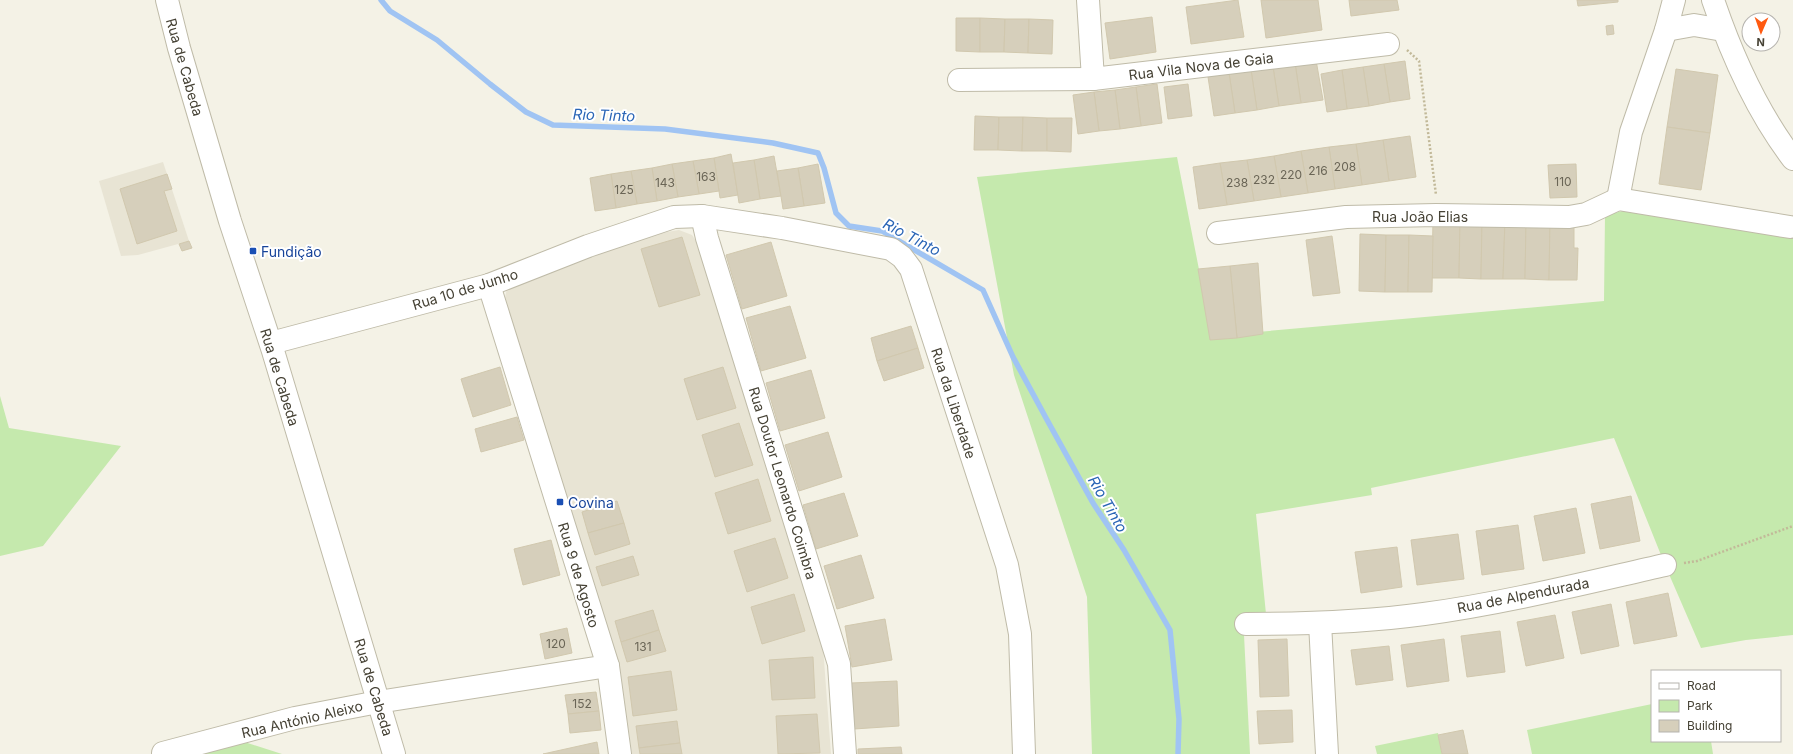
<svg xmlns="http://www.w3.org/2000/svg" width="1793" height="754" font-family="Inter,sans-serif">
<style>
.residential{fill:#e8e4d4}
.green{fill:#c5e9ad}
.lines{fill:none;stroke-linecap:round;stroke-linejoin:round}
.stream{stroke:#a0c4f3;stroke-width:5.5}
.building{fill:#d6cfbb;stroke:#d1c8ae}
.minor-casing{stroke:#bfbba8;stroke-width:24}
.path{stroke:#c2b999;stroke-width:2.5;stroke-dasharray:2 2;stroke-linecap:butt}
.minor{stroke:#fff;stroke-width:22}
.transit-dot{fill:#1a4fb4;stroke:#fff;stroke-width:1.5}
.labels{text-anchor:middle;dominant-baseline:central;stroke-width:4;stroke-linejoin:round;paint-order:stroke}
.number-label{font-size:12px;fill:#6a6556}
.street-label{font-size:14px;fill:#464235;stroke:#fff}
.transit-label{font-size:14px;fill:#164399;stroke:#fff;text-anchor:start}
.water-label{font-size:15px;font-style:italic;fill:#2a65b6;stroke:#fff}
</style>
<rect width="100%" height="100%" fill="#f4f2e6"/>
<g class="residential">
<path d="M163,162L189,241L138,255L121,256L99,181Z"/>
<path d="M679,230L692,235L700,247L823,647L831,754H632L620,671L505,298L507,288L649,235Z"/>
</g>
<g class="green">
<path d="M1177,157L1212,336L1604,301L1605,215L1623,211L1793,237V635L1746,640L1701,648L1665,565L1614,438L1371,488L1372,495L1256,514L1266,614L1243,615L1250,754H1092L1087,597L1014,375L977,177Z"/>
<path d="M0,396L9,428L121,446L43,546L0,556Z"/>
<path d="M1652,704V741H1711L1713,754H1532L1527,730Z"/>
<path d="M1438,733L1442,754H1377L1375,746Z"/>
<path d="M226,736L282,754H162Z"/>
</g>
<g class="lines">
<path class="stream" d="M381,0L390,11L437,40L490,84L526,112L553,125L665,129L773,143L818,153L824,168L836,213L849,226L882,231L983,290L1013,357L1046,418L1093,503L1124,550L1170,630L1179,719L1178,754"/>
</g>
<g class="building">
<path d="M1238,0L1244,37L1191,44L1186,7Z"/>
<path d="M1261,0H1318L1322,30L1266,38Z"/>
<path d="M1349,0H1397L1399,10L1351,16Z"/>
<path d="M1577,0H1618V2L1578,6Z"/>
<path d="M1152,17L1156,52L1110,59L1105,23Z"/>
<path d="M956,18H980V52L956,51Z"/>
<path d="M980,18L1005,19L1004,52H980Z"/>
<path d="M1005,19H1029L1028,53L1004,52Z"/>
<path d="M1029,19L1053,20L1052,54L1028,53Z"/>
<path d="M1613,25L1614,34L1607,35L1606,26Z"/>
<path d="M1316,60L1323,100L1301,103L1295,63Z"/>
<path d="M1405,61L1410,99L1390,102L1384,64Z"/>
<path d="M1295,63L1301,103L1279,106L1273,67Z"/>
<path d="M1384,64L1390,102L1369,106L1363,67Z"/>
<path d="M1273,67L1279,106L1257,110L1251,70Z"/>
<path d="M1363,67L1369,106L1347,109L1342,70Z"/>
<path d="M1676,69L1718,75L1710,133L1667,127Z"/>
<path d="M1251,70L1257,110L1235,113L1229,73Z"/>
<path d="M1342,70L1347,109L1327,112L1321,74Z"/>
<path d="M1229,73L1235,113L1214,116L1208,77Z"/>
<path d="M1157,84L1162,123L1141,126L1136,87Z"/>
<path d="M1188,84L1192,116L1168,119L1164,87Z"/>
<path d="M1136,87L1141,126L1120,129L1115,90Z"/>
<path d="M1115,90L1120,129L1099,131L1094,92Z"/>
<path d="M1094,92L1099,131L1078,134L1073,95Z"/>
<path d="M975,116L999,117L998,150H974Z"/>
<path d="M999,117H1023L1022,151L998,150Z"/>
<path d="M1023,117L1047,118V151H1022Z"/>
<path d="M1047,118H1072L1071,152L1047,151Z"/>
<path d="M1667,127L1710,133L1701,190L1659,184Z"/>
<path d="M1410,136L1416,177L1389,181L1383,140Z"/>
<path d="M1383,140L1389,181L1362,185L1356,144Z"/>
<path d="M1356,144L1362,185L1335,189L1329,147Z"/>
<path d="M1329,147L1335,189L1308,193L1301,151Z"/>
<path d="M1301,151L1308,193L1281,197L1274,156Z"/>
<path d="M731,154L738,195L720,198L714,158Z"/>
<path d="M774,156L781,196L760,199L754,160Z"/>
<path d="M1274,156L1281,197L1254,201L1247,160Z"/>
<path d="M714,158L719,191L699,194L693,161Z"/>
<path d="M754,160L760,199L739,203L733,163Z"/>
<path d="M1247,160L1254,201L1227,205L1220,163Z"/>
<path d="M693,161L699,194L678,197L672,164Z"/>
<path d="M1220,163L1227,205L1199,209L1193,167Z"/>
<path d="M672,164L678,197L657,201L652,168Z"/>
<path d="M818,164L825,203L804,206L798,168Z"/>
<path d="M1576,164L1577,197L1550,198L1548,165Z"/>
<path d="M652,168L657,201L637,204L631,171Z"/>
<path d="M798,168L804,206L783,209L777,171Z"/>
<path d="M631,171L637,204L616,208L611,174Z"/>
<path d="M167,174L172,189L164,191L177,231L137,244L120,189Z"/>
<path d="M611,174L616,208L595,211L590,178Z"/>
<path d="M1433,219H1460L1459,278H1432Z"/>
<path d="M1460,219L1482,220L1481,279L1459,278Z"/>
<path d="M1482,220H1505L1503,279H1481Z"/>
<path d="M1505,220L1526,221L1525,279H1503Z"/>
<path d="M1526,221H1550L1549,280L1525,279Z"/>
<path d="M1550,221H1574V248H1578L1577,280H1549Z"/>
<path d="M1360,234L1386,235L1385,292L1359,291Z"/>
<path d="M1386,235H1409L1408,292H1385Z"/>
<path d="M1409,235L1433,236L1432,292H1408Z"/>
<path d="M1332,236L1340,293L1313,296L1306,240Z"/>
<path d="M682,237L700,295L659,307L641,249Z"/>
<path d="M189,241L192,248L182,251L179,244Z"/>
<path d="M771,242L787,296L742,309L726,255Z"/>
<path d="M1258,263L1263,334L1237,338L1230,266Z"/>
<path d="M1230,266L1237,338L1210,340L1198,269Z"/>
<path d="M790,306L806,358L761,371L746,318Z"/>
<path d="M911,326L918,348L877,361L871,338Z"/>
<path d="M918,348L924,368L884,381L877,361Z"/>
<path d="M500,367L511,405L473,417L461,379Z"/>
<path d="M723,367L736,408L697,420L684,379Z"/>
<path d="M811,370L825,418L780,431L766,383Z"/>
<path d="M517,417L524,440L481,452L475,429Z"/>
<path d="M739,423L753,465L715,477L702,435Z"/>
<path d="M828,432L842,477L799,491L785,445Z"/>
<path d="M758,479L771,521L728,534L715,493Z"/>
<path d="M844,493L858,536L816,549L803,505Z"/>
<path d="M1631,496L1640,541L1600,549L1591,504Z"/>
<path d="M617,501L624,523L588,533L582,512Z"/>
<path d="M1576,508L1585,553L1543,561L1534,516Z"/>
<path d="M624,523L630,544L595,555L588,533Z"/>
<path d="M1518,525L1524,569L1482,575L1476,531Z"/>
<path d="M1458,534L1464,579L1417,585L1411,540Z"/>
<path d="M775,538L788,578L747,592L734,551Z"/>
<path d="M551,540L560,575L523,585L514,549Z"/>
<path d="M1397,547L1402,587L1361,593L1355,552Z"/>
<path d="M861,555L874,598L837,609L824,566Z"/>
<path d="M633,556L639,575L602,586L596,567Z"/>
<path d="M1668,593L1677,636L1634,644L1626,602Z"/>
<path d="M794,594L805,631L762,644L751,607Z"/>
<path d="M1611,604L1619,646L1581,654L1572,612Z"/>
<path d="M653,610L659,630L621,642L615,621Z"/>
<path d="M1555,615L1564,658L1526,666L1517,622Z"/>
<path d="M885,619L892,660L852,667L845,626Z"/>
<path d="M567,628L572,653L545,659L540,634Z"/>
<path d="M659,630L666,651L627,662L621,642Z"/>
<path d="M1500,631L1505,672L1467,677L1461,636Z"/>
<path d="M1287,639L1289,696L1260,697L1258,640Z"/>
<path d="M1444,639L1449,681L1407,687L1401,645Z"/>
<path d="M1389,646L1393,680L1356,685L1351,650Z"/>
<path d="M813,657L815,698L772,700L769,660Z"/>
<path d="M671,671L677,710L633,716L628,677Z"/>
<path d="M897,681L899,726L854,729L851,683Z"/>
<path d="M596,692L599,711L568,714L565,695Z"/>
<path d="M1292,710L1293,742L1259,744L1257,711Z"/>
<path d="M599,711L601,730L570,733L568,714Z"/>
<path d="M817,714L820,753L778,754L776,716Z"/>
<path d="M677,721L680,743L639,748L636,726Z"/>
<path d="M1463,730L1468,754H1442L1438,735Z"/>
<path d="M597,742L599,754H543Z"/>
<path d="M680,743L682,754H640L639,748Z"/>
<path d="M901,747L902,754H858V749Z"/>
</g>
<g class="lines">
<g class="minor-casing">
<g id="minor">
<path d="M167,0L179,48L230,221L273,351L394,754"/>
<path d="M1088,0L1093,79L1388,44"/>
<path d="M1674,0L1666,30L1694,25L1723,30"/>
<path d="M1713,0C1732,56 1757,112 1793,159"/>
<path d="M959,80L1093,79"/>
<path d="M1618,199L1631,132L1666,30"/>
<path d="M1618,199L1790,227"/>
<path d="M702,216L707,238L839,664L845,754"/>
<path d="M1218,233L1346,217L1436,215L1569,217L1586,214L1618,199"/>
<path d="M489,285L608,666L620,754"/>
<path d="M271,343L489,285L588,246L674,217L702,216L782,228L891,249L902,257L911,269L1007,565L1020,634L1024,754"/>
<path d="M1320,623L1327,754"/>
<path d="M1246,624C1305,624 1365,622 1424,614C1505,603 1585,583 1665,565"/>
<path d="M163,753L295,718L378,702L608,666"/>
</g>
</g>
<g class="path">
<path d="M1407,50L1419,61L1436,195"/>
<path d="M1684,563L1697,561L1793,526"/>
</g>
<use href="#minor" class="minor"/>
</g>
<g class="transit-dot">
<rect x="249" y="247" width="8" height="8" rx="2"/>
<rect x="556" y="498" width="8" height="8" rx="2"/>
</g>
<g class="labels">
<g class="number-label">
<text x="1345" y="166">208</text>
<text x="1318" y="170">216</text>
<text x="1291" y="174">220</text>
<text x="706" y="176">163</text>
<text x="1264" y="179">232</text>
<text x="1563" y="181">110</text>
<text x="665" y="182">143</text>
<text x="1237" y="182">238</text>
<text x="624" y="189">125</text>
<text x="556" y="643">120</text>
<text x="643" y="646">131</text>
<text x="582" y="703">152</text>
</g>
<g class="street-label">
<text transform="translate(1201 66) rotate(-7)">Rua Vila Nova de Gaia</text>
<text transform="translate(185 67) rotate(74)">Rua de Cabeda</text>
<text x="1420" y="216">Rua João Elias</text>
<text transform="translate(465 289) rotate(-17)">Rua 10 de Junho</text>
<text transform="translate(280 377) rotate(73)">Rua de Cabeda</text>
<text transform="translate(954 403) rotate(72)">Rua da Liberdade</text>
<text transform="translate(783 483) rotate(73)">Rua Doutor Leonardo Coimbra</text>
<text transform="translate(579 575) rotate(73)">Rua 9 de Agosto</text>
<text transform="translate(1523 595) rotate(-11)">Rua de Alpendurada</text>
<text transform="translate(374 687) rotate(73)">Rua de Cabeda</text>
<text transform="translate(302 719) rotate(-13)">Rua António Aleixo</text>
</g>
<g class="transit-label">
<text x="261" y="251">Fundição</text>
<text x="568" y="502">Covina</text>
</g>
<g class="water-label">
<text transform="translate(604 115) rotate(2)">Rio Tinto</text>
<text transform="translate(912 237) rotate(28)">Rio Tinto</text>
<text transform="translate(1108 504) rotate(60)">Rio Tinto</text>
</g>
</g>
<rect x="1651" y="670" width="130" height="72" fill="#ffffff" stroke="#b5b3ae"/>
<rect x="1659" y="683" width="20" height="6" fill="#ffffff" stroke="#b5b3ae"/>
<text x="1687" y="690" font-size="12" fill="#464235">Road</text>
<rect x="1659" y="700" width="20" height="12" fill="#c5e9ad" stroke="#b5b3ae"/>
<text x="1687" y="710" font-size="12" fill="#464235">Park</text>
<rect x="1659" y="720" width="20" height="12" fill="#d6cfbb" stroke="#b5b3ae"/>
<text x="1687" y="730" font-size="12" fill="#464235">Building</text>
<g transform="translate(1761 32) rotate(182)"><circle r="19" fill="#ffffff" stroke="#b5b3ae"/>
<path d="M0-3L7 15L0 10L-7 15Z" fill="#ff5a11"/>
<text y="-6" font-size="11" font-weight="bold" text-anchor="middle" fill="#464235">N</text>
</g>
</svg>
